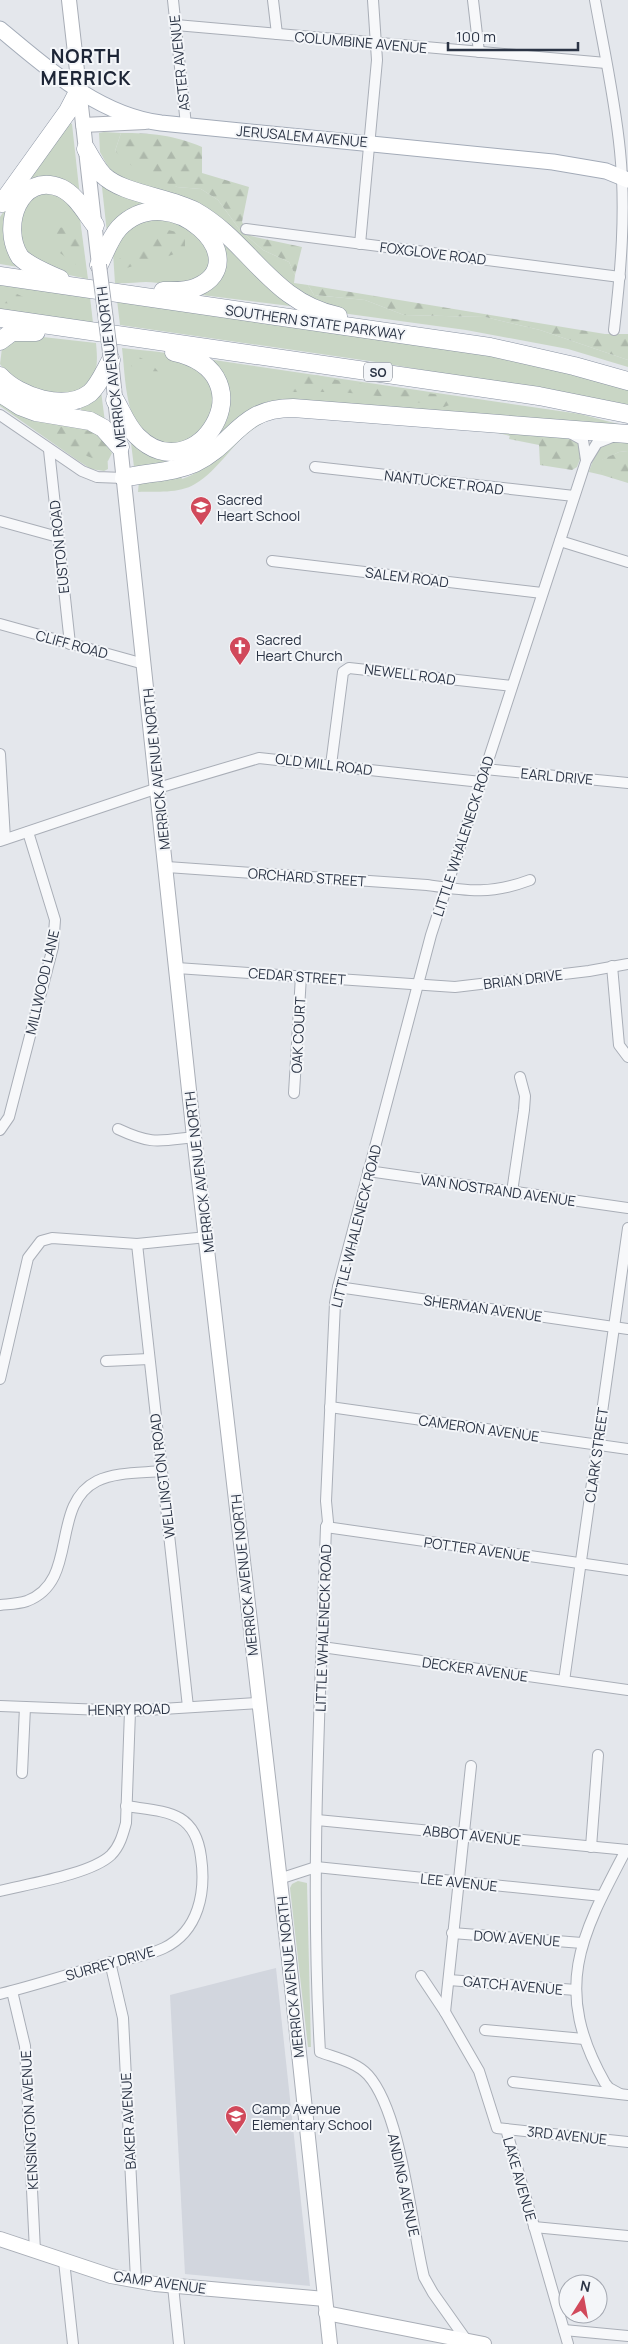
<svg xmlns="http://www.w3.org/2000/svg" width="628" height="2344" font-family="Manrope,sans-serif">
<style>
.built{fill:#d2d6de}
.green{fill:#c9d6c5}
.forest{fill:url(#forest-firs)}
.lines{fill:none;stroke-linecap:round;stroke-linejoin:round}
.street-casing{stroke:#a9aeb7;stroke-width:12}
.secondary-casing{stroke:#a9aeb7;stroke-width:16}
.primary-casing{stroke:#a3abb8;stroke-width:17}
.highway-casing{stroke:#8b94a3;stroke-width:19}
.street{stroke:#f7f8fa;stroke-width:10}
.secondary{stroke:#fff;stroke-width:14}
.primary{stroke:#fff;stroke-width:15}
.highway{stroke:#fff;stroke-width:18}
.secondary-bridge-casing{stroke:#a9aeb7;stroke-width:16;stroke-linecap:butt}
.secondary-bridge{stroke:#fff;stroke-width:14}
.labels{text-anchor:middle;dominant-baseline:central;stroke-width:4;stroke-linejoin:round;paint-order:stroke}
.shield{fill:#f4f6f9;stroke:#676e7b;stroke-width:1}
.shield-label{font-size:12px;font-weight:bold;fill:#2b3445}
.street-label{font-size:14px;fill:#2b3445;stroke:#f4f6f9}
.poi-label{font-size:14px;fill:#2b3445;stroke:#f4f6f9;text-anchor:start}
.district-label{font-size:19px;font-weight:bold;letter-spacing:1px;fill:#1d2536;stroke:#f4f6f9}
</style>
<defs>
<pattern id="forest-firs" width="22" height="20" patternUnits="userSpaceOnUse" patternTransform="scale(1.25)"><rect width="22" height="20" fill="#c9d6c5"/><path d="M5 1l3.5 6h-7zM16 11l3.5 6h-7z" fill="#adb8ab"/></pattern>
</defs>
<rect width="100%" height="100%" fill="#e4e7ec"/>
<path class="built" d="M276,1968L310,2286L185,2274L170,1995Z"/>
<g class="green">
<path d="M67,121L72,124L80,197L29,183L36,177L27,182Z"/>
<path d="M104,132L121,133L115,151L177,187L201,189L218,200L240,230L263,250L289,262L295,275L294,283L308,285L314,295L365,300L404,315L485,317L540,330L628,360V367L568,349L466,330L334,312L293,293L221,221L113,176L100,152L99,133Z"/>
<path d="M101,178L154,200V208L107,233Z"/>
<path d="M40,191L73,201L80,219L88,279L59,273L15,245L14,212Z"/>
<path d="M6,208L7,210C0,234 9,243 21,263L18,267L0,264V217Z"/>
<path d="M163,218L183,221L212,253C206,298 179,283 146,282C136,282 126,284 115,283L113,253L124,233L142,221Z"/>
<path d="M230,243L292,303L290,306L202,295L201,290L221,245L224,244L226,247Z"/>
<path d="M0,285L90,297L93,323L0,309Z"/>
<path d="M117,300L479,354L532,364L628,390V405L376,362L120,325Z"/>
<path d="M25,335L96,343C99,374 96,380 70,396C43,391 16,390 0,364L2,348Z"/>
<path d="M122,348C143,351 180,351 196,364C200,367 203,375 206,380C209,384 214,391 216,396C226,433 164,467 139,429C125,406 125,374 122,348Z"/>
<path d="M214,360L580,414L622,425L268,401L269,406L204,454L137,469L134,467L130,435L145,447L212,440L227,420L223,418L213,364Z"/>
<path d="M101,391L105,422L38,402L81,410L80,404Z"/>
<path d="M0,399L88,425L107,448L108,469L104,471L91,469L77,460L0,406Z"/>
<path d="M291,413L511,431L510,436L483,429L291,414C278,417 266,420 255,428C232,443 219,470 195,484C179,494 156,491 138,492L139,481L144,479L180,474L182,479C214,469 231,433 261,418C270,413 281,413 291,413Z"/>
<path d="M611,440H628V451L619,452L602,460V475L589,472C594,457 597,447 611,440Z"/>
<path d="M298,1881L307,1883L311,2047H308L290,1888L292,1884Z"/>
</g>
<g class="forest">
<path d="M121,133C151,133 174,135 202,147V173L249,187L242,222L251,236L302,247L295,275L289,262L263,250L240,230L218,200L201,189L177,187L140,173L115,151Z"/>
<path d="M69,227L81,236L85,271L60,253L51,240L55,228Z"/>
<path d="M164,229L185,234V250C164,259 142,262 121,270L119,259L137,252Z"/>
<path d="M308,285L605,334H628V360L540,330L485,317L404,315L365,300L314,295Z"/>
<path d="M0,292L17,294L30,300L24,304L0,303Z"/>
<path d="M131,353L151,363L166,381L149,376L131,366Z"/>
<path d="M316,375L341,381L462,398L458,402L444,407L387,397L341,392H292L288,384L295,376Z"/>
<path d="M38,424L81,429L100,434L112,453L108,461C78,458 61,441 38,424Z"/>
<path d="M511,431L573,438L580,443L584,449L577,467L572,470L540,465L539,445L509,439Z"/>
<path d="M628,451V483L602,475L601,460L619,452Z"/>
</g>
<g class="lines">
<g class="street-casing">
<g id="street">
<path d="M173,0L186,125"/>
<path d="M273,0L277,34"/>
<path d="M473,0L479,52"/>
<path d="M595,0C604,50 615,100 620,151C626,211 621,270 614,330"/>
<path d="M176,25L606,63"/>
<path d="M246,229L620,277"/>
<path d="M360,244L377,60L373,0"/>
<path d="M0,415L82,471L97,477L124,478"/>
<path d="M572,434L583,440L586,460"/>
<path d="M49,450L70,644"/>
<path d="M315,467L574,496"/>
<path d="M0,521L58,537"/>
<path d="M560,541L628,562"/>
<path d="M272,561L542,593"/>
<path d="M0,624L144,664"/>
<path d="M0,754L5,839"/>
<path d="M331,765L343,672L349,668L512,686"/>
<path d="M485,769L628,783"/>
<path d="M0,841L158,788L259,758L481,782"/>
<path d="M167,867L427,885C468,891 490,895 530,880"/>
<path d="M612,966L619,1045L628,1057"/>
<path d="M177,968L455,987L589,971L628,964"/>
<path d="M294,1093L301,976"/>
<path d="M118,1129C152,1145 159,1141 194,1137"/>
<path d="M0,1130L9,1117L53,947L55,920L28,832"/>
<path d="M368,1171L628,1208"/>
<path d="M512,1192L524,1110L525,1096L520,1077"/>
<path d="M137,1244L188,1707"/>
<path d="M338,1287L628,1329"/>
<path d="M106,1361L149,1359"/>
<path d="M0,1379L28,1258L41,1241L52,1238L137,1244L207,1237"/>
<path d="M330,1407L628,1449"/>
<path d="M326,1527L628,1570"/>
<path d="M0,1605C9,1604 18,1604 27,1601C80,1581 49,1505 97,1481C115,1472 142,1473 162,1471"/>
<path d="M322,1647L628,1690"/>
<path d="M564,1681L628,1228"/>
<path d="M0,1706L130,1711L258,1703"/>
<path d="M22,1773L25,1707"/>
<path d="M317,1820L628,1850"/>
<path d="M591,1847L598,1755"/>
<path d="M279,1879L316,1867L602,1896"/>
<path d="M0,1891C28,1884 91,1874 111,1855C120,1846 123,1834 126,1823L130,1711"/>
<path d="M452,1933L582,1943"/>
<path d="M110,1962L123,2018L136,2280"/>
<path d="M421,1976L445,2012L479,2071L497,2128L506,2129L568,2344"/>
<path d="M449,1980L576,1990"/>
<path d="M12,1991L25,2046L35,2251"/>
<path d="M0,1994C33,1986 66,1975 98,1966C118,1960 146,1957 164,1948C199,1931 206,1892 201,1857C195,1810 165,1812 126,1806"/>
<path d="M445,2012L471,1766"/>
<path d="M485,2030L584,2039"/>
<path d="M513,2082L628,2095"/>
<path d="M620,2094L609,2088L605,2083C552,1989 580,1937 626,1850"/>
<path d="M506,2129L628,2142"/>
<path d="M534,2227L628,2236"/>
<path d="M64,2261L73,2344"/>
<path d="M173,2286L179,2344"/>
<path d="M564,2330L628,2336"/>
<path d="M467,2341L433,2293L424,2277C411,2225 402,2113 368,2075C356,2062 336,2058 320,2052C310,1878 320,1702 326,1527L328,1522L326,1501L335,1303L338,1287L431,935L586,461L597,443L612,437"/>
</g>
</g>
<g class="secondary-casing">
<g id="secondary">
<path d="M69,0L99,265"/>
<path d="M83,125L145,122"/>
<path d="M111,360L194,1137L289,1959L330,2344"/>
<path d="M0,2239L111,2276L155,2284L325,2299"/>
<path d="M326,2313L484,2344"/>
</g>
</g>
<g class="primary-casing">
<path id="primary" d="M0,29C47,68 98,115 161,123L553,162L606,171L628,180"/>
</g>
<g class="highway-casing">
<g id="highway">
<path d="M86,149C91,158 96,167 103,175C122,194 169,197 195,211C250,242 271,302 338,316"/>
<path d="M2,203L68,111L79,90"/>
<path d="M99,265C105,253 110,238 119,228C170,175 258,261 197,287C187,292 174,291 163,291"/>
<path d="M0,276L490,347L574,366L628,381"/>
<path d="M60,279C47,273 30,267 20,257C0,226 20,171 61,188C76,195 85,212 95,225"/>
<path d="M0,318L539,396L628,414"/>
<path d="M0,341L12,332H36"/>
<path d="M0,376C19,397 65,412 90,393C99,385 105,370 111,360"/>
<path d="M0,393L20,406L36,412L90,421L103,428L120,447"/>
<path d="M115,400C122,412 127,426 137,436C195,495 273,374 174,352"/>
<path d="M124,478C148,472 172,473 195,463C236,443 239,408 293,408L628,434"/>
</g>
</g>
<use href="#street" class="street"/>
<use href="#secondary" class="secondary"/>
<use href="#primary" class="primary"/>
<use href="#highway" class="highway"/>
<g class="secondary-bridge-casing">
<path id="secondary-bridge" d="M99,265L111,360"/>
</g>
<use href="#secondary-bridge" class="secondary-bridge"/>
</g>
<defs>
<g id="school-pin" transform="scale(1.125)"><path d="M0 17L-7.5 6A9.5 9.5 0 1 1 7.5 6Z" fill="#d1495b" stroke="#f4f6f9"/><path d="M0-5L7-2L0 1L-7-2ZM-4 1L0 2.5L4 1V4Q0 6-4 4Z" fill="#fff"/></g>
<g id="church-pin" transform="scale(1.125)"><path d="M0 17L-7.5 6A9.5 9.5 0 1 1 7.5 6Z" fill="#d1495b" stroke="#f4f6f9"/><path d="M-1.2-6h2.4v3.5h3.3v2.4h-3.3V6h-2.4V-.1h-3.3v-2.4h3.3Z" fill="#fff"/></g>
</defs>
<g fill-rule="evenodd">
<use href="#school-pin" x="201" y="507"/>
<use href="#church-pin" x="240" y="647"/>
<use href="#school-pin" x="236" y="2116"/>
</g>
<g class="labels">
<rect class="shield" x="364" y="362.5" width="28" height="19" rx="4"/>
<g class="shield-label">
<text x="378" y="372">SO</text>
</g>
<g class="street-label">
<text transform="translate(361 42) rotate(5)">COLUMBINE AVENUE</text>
<text transform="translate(179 63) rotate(-96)">ASTER AVENUE</text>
<text transform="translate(302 136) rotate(5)">JERUSALEM AVENUE</text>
<text transform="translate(433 253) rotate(7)">FOXGLOVE ROAD</text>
<text transform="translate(315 322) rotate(8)">SOUTHERN STATE PARKWAY</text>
<text transform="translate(111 367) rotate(-97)">MERRICK AVENUE NORTH</text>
<text transform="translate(444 482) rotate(7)">NANTUCKET ROAD</text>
<text transform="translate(59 547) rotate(-96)">EUSTON ROAD</text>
<text transform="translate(407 577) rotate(7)">SALEM ROAD</text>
<text transform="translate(72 644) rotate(15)">CLIFF ROAD</text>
<text transform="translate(410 674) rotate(7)">NEWELL ROAD</text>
<text transform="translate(324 764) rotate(7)">OLD MILL ROAD</text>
<text transform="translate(156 769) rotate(-96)">MERRICK AVENUE NORTH</text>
<text transform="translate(557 776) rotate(5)">EARL DRIVE</text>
<text transform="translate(463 836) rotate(-72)">LITTLE WHALENECK ROAD</text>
<text transform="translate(307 877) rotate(4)">ORCHARD STREET</text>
<text transform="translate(297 976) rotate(4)">CEDAR STREET</text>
<text transform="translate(523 979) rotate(-7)">BRIAN DRIVE</text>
<text transform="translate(42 982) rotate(-77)">MILLWOOD LANE</text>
<text transform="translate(298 1035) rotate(-87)">OAK COURT</text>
<text transform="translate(199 1172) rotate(-97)">MERRICK AVENUE NORTH</text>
<text transform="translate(498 1190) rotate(8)">VAN NOSTRAND AVENUE</text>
<text transform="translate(356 1226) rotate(-76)">LITTLE WHALENECK ROAD</text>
<text transform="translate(483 1308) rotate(8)">SHERMAN AVENUE</text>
<text transform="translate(479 1428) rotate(8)">CAMERON AVENUE</text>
<text transform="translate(596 1455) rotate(-82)">CLARK STREET</text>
<text transform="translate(162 1476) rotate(-97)">WELLINGTON ROAD</text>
<text transform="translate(477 1549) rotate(8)">POTTER AVENUE</text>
<text transform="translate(244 1575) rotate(-96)">MERRICK AVENUE NORTH</text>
<text transform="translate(323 1628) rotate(-88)">LITTLE WHALENECK ROAD</text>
<text transform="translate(475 1669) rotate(8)">DECKER AVENUE</text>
<text transform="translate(129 1709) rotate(-1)">HENRY ROAD</text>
<text transform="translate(472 1835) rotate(6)">ABBOT AVENUE</text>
<text transform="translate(459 1882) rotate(6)">LEE AVENUE</text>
<text transform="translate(517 1938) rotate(4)">DOW AVENUE</text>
<text transform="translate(110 1963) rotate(-16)">SURREY DRIVE</text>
<text transform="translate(290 1977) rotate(-96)">MERRICK AVENUE NORTH</text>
<text transform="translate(513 1985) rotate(5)">GATCH AVENUE</text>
<text transform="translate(29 2120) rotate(-93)">KENSINGTON AVENUE</text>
<text transform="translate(128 2121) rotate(-93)">BAKER AVENUE</text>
<text transform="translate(567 2135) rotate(6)">3RD AVENUE</text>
<text transform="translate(520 2179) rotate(74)">LAKE AVENUE</text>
<text transform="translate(404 2185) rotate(78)">ANDING AVENUE</text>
<text transform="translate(160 2282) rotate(8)">CAMP AVENUE</text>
</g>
<g class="poi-label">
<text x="217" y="499">Sacred<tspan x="217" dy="16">Heart School</tspan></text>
<text x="256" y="639">Sacred<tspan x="256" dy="16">Heart Church</tspan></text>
<text x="252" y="2108">Camp Avenue<tspan x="252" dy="16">Elementary School</tspan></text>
</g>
<g class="district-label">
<text x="86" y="56">NORTH<tspan x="86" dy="22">MERRICK</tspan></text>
</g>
</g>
<g transform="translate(583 2299) rotate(11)"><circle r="24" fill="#f4f6f9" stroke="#a4a8b1"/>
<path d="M0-4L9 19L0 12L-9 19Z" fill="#d1495b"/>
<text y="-8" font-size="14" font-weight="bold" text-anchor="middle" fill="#2b3445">N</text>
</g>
<path d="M448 42v8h130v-8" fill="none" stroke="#2b3445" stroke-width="2.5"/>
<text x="456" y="42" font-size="15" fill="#2b3445" stroke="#f4f6f9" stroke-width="4" paint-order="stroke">100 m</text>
</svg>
